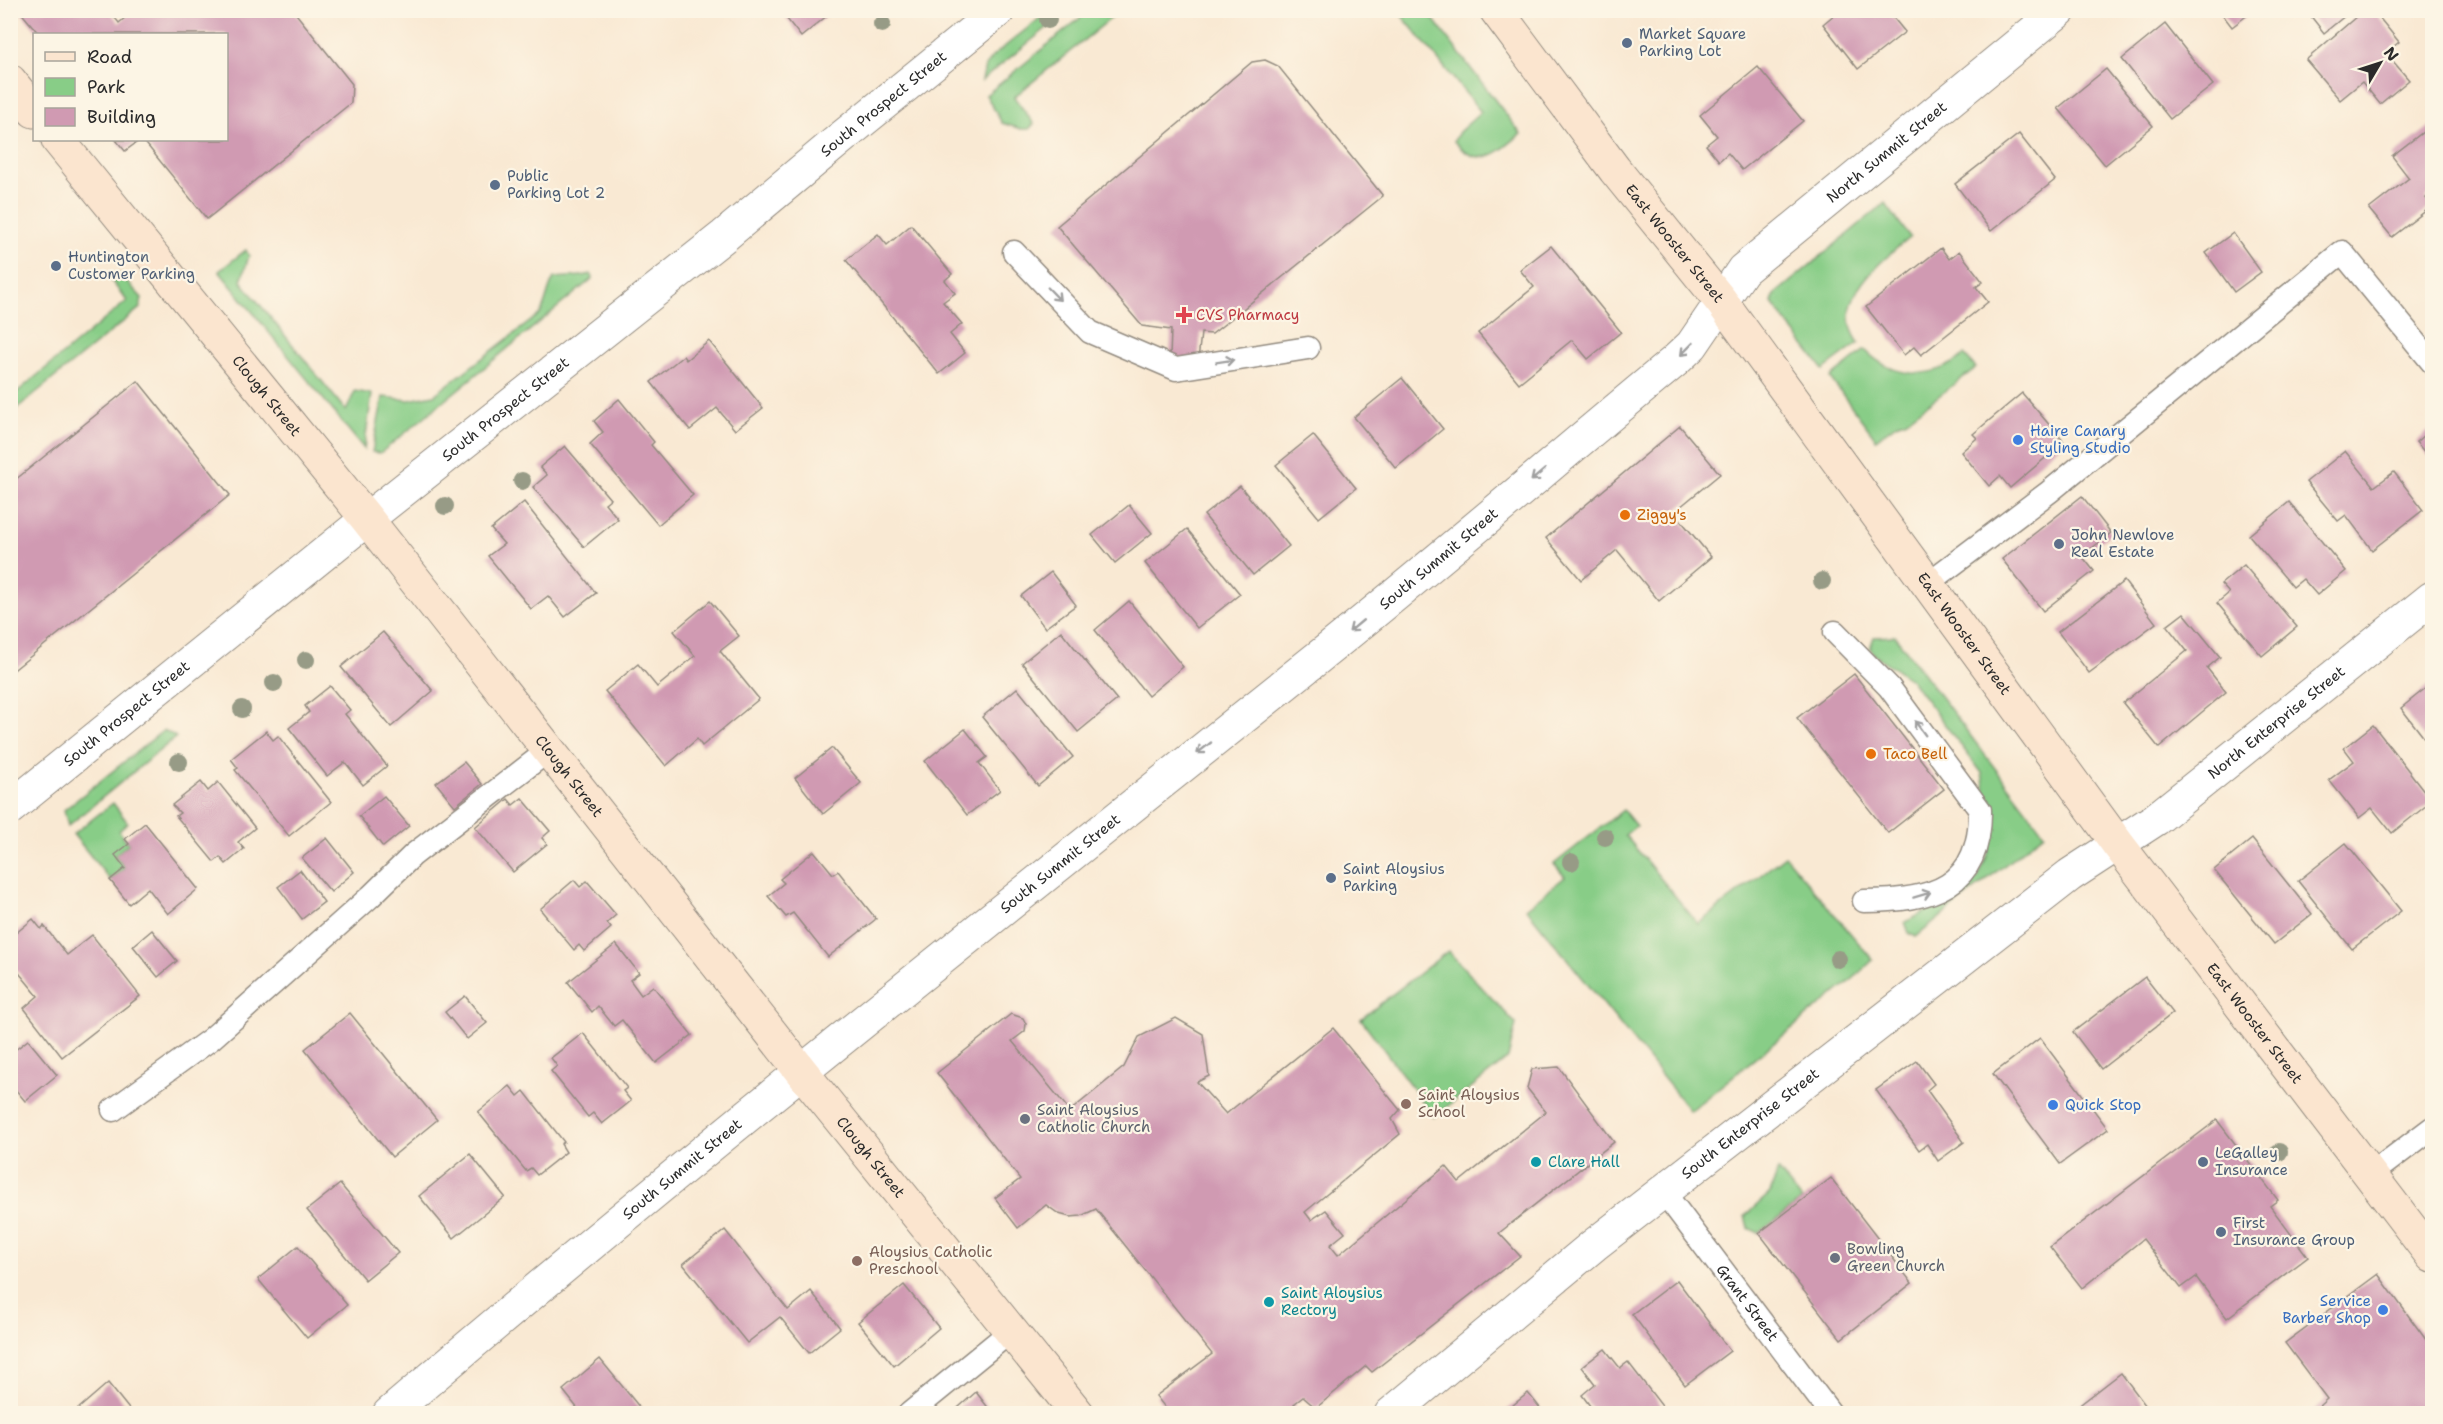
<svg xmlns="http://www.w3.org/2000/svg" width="2443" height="1424" font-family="'Shantell Sans',sans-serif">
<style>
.green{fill:#88cd87;stroke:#5a7c59;stroke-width:1.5}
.building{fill:#d09ab2}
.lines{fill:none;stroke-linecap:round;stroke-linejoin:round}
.lane-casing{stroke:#928a7f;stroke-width:25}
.street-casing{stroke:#928a7f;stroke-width:35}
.secondary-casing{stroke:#928a7f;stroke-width:35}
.lane{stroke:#fff;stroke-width:22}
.street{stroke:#fff;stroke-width:33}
.secondary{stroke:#fbe5cf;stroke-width:33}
.tree{fill:#979b86}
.oneway{stroke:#a0a0a0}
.service-dot{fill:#5c6f8a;stroke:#fcf5e5;stroke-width:2}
.health-dot{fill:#e0444e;stroke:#fcf5e5;stroke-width:2}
.shop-dot{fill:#3f7fe0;stroke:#fcf5e5;stroke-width:2}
.food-dot{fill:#e8710a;stroke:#fcf5e5;stroke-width:2}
.education-dot{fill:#8d6e63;stroke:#fcf5e5;stroke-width:2}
.worship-dot{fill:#6b7280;stroke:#fcf5e5;stroke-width:2}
.culture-dot{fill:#0f9aa8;stroke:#fcf5e5;stroke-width:2}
.labels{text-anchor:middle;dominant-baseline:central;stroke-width:4.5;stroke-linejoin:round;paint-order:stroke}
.service-label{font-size:15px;fill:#4e5e75;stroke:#fcf5e5;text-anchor:start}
.street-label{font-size:15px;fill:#2b2b2b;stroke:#fcf5e5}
.health-label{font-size:15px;fill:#be3a42;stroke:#fcf5e5;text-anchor:start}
.shop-label{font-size:15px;fill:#366cbe;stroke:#fcf5e5;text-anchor:start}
.food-label{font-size:15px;fill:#c56008;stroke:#fcf5e5;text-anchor:start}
.education-label{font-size:15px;fill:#785e54;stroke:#fcf5e5;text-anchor:start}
.worship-label{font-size:15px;fill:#5b616d;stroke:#fcf5e5;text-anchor:start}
.culture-label{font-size:15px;fill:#0d838f;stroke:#fcf5e5;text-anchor:start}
</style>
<rect width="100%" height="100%" fill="#fcf5e5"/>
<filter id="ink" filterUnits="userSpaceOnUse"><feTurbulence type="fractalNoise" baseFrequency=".0167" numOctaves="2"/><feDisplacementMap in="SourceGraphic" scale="12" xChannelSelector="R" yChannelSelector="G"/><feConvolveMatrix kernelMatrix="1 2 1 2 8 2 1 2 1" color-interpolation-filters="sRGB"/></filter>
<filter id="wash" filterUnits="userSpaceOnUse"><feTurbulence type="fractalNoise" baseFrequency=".008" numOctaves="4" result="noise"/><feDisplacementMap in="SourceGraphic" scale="24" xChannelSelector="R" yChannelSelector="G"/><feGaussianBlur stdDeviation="1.35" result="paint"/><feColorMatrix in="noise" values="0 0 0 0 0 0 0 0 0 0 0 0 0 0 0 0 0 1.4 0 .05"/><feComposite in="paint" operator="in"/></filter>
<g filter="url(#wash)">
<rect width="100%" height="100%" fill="#f9e9d3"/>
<g class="green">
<path d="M1050,10L1068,11L982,80L985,66L993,56Z"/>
<path d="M1090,10L1120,11L1014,97L1034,124L1029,129H1021L1002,123L986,95Z"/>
<path d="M1398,11H1427L1521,134C1498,153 1479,171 1454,141L1459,132L1481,112Z"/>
<path d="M1885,203L1910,237C1880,263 1829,300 1859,343L1823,370L1772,303L1774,295Z"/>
<path d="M246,250L249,256L241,281L346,411L355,391L372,394L364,449L219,271Z"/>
<path d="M120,274L142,298L140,308L11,413V397L127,301L110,279Z"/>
<path d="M591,274L592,279L388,447L380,453L372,452L383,397L409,400L434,395L540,314C547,302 547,290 554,278C567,276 578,278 591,274Z"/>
<path d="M1865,350C1894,379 1932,381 1964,355L1976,368L1905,421L1896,424L1876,439L1830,378Z"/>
<path d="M1895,636L2044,833L1916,937L1909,933L1905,922L1951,899L1978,878L1989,851L1986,796L1982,773L1910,679L1876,656L1870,648L1874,637Z"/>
<path d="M164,730L176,737L68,826L64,810Z"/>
<path d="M113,803L128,823L119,831L129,844L115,855L125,868L110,880L73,834Z"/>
<path d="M1623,810L1636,826L1625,835L1698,924L1785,856L1873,960L1854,978L1690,1111L1526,908L1565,877L1554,864Z"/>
<path d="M1448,951L1516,1024L1508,1058L1434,1117L1361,1019Z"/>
<path d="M1778,1170L1802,1200L1759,1233L1748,1228L1745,1216L1770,1193Z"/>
</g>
<g id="blocks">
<g class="building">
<path d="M19,10H117L112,14L119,23L134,10H293L352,84L351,103L207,219L143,140H226V34H39Z"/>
<path d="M780,10H834L801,37Z"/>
<path d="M1840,10H1887L1905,32L1858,69L1823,24Z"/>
<path d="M2219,10H2254L2232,27Z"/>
<path d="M2306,10H2352L2324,33Z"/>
<path d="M2364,10H2373L2399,42L2386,53L2409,80L2380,104L2362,82L2340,100L2306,60Z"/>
<path d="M2165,24L2213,85L2170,119L2122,59Z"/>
<path d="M1265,60L1278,66L1383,196L1212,334L1201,333L1198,360L1170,358L1171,330L1142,326L1057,226L1252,62Z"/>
<path d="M1758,67L1803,121L1742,170L1728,153L1719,161L1706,145L1717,136L1700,115Z"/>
<path d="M2106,69L2153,126L2105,165L2058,108Z"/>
<path d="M2432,125V193L2426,198L2432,206L2392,237L2369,209L2409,178L2392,156Z"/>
<path d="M2019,134L2055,180L1991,231L1955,184Z"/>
<path d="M116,140H140L125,151Z"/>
<path d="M911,225L952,274L945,280L955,293L943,302L962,324L950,334L965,353L939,374L846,260L878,234L887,245Z"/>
<path d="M2233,233L2261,272L2234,292L2206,253Z"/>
<path d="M1551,246L1621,332L1588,359L1572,340L1519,383L1478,333L1534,287L1520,270Z"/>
<path d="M1941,248L1949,259L1959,251L1983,282L1976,287L1988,302L1921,355L1914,347L1904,355L1866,307Z"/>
<path d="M709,341L763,408L735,430L717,408L690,430L651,382L683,356L686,360Z"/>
<path d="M1402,378L1443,429L1396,468L1354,417Z"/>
<path d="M138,381L230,495L10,673V484Z"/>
<path d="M2022,393L2064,442L2010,488L2000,476L1989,486L1961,452L1977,438L1973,434Z"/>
<path d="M619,399L654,442L651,445L693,495L658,525L590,444L603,432L594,421Z"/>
<path d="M1680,426L1720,474L1674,512L1711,557L1659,601L1617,550L1581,580L1546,538Z"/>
<path d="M2432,428V461L2416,442Z"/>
<path d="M1313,435L1356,488L1319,518L1276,465Z"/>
<path d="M565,446L610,499L605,503L618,519L584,547L533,487L547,475L540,467Z"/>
<path d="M2345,451L2374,487L2394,472L2423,510L2372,550L2346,515L2338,521L2306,482Z"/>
<path d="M1240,486L1289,546L1253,575L1204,515Z"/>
<path d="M2082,496L2111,533L2082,556L2094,571L2043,611L2002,559Z"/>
<path d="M524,502L596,593L565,617L548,596L531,609L488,556L504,544L491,529Z"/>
<path d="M2289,502L2346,571L2317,595L2303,579L2293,587L2249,535Z"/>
<path d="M1129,505L1152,533L1115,563L1092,535Z"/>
<path d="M1187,529L1240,594L1197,628L1145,563Z"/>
<path d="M2244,565L2297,627L2262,656L2217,603L2229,593L2221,584Z"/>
<path d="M1051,572L1076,605L1045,628L1021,596Z"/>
<path d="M2124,581L2156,623L2089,673L2058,632Z"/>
<path d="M710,601L739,636L720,651L759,699L702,746L697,739L666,766L605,691L638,664L657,687L695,656L674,631Z"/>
<path d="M1129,601L1183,667L1148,696L1095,630Z"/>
<path d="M2184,613L2220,657L2207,668L2226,692L2159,748L2123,703L2187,651L2167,626Z"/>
<path d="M1061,631L1117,700L1078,732L1022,663Z"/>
<path d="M383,632L433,691L391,727L341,667Z"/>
<path d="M1854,674L1944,789L1888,833L1797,718Z"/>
<path d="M2432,683V748L2401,708Z"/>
<path d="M330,686L350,710L345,714L387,766L363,785L345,762L327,776L289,728L309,712L305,706Z"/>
<path d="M1017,688L1073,757L1038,786L982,717Z"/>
<path d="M2373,725L2432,801L2392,833L2372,808L2359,818L2329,780L2354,761L2344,748Z"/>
<path d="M965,729L987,757L979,763L1000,790L967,815L925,761Z"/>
<path d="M266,731L273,740L278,736L331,802L289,836L235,770L238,768L231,759Z"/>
<path d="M832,748L861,783L823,814L795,778Z"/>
<path d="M464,762L482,784L455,806L436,783Z"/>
<path d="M201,782L208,791L218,782L255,828L238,842L244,849L226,864L220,857L214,862L176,816L180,813L172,805Z"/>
<path d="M384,796L409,826L383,847L359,816Z"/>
<path d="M522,798L550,831L542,838L547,844L513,872L475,827L508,799L513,805Z"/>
<path d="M145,823L198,889L168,914L148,888L129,904L110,880L125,868L115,855L129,844L125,839Z"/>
<path d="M327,838L354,872L331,892L302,858Z"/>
<path d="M2252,839L2312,914L2274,944L2214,870Z"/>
<path d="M2346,843L2401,911L2352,949L2298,881Z"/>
<path d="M814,851L833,874L838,871L876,919L828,957L793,913L786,917L768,896L784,883L780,879Z"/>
<path d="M300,870L324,902L302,919L278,887Z"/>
<path d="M574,880L580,887L587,881L616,915L607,923L611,928L584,951L579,945L574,950L540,909Z"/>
<path d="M33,919L41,929L44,926L67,955L92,935L140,996L62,1057L24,1008L38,996L10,962V938Z"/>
<path d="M152,930L177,961L158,977L133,946Z"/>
<path d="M616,944L639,973L630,980L641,995L653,986L692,1035L656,1063L622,1020L614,1026L598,1006L592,1012L568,982Z"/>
<path d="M2145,977L2173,1013L2101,1069L2073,1032Z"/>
<path d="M465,996L487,1023L467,1039L445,1012Z"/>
<path d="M350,1013L437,1120L392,1157L305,1049Z"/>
<path d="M1011,1014L1023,1018L1026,1024L1025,1031L1012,1041L1070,1111L1124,1067L1139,1037L1176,1018L1203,1034L1209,1076L1197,1082L1226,1114L1333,1028L1400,1110L1392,1119L1400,1134L1305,1212L1311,1220L1326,1210L1345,1233L1330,1245L1338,1255L1446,1166L1459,1182L1546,1112L1527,1088L1532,1069L1559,1067L1614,1142L1499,1233L1520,1256L1372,1372L1366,1366L1316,1408L1303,1397L1294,1404L1297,1409L1291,1414H1170L1156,1396L1212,1354L1096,1209L1081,1216L1070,1217L1059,1214L1046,1205L1018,1228L995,1198L1020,1179L937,1073Z"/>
<path d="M583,1033L627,1088L623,1091L631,1101L602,1124L593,1113L588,1117L551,1071L557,1066L551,1058Z"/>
<path d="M2040,1038L2108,1129L2060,1164L1993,1074Z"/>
<path d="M28,1040L57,1075L25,1101L10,1083V1054Z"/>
<path d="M1917,1061L1934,1084L1927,1090L1964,1142L1938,1161L1927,1144L1919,1150L1876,1090Z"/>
<path d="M510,1086L518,1096L524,1091L564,1142L561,1144L566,1152L537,1175L531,1168L526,1171L478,1112Z"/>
<path d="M2217,1120L2278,1200L2270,1206L2308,1257L2227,1318L2196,1277L2181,1288L2143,1239L2082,1288L2050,1247Z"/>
<path d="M470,1154L505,1197L454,1238L419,1196Z"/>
<path d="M1831,1178L1912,1283L1841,1339L1759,1233Z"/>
<path d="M340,1184L398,1253L365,1280L307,1210Z"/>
<path d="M725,1230L788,1310L811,1291L840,1328L809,1353L780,1317L747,1343L683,1264Z"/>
<path d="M298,1246L347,1305L307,1338L258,1279Z"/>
<path d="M2378,1274L2432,1348V1405L2421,1414H2310L2327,1399L2285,1343Z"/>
<path d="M1677,1280L1730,1351L1685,1385L1632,1314Z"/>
<path d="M904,1285L939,1328L894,1366L858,1322Z"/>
<path d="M1605,1349L1620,1368L1628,1362L1668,1414H1596L1582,1395L1595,1384L1582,1367Z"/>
<path d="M600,1359L645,1414H582L563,1390Z"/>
<path d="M2121,1373L2152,1414H2068Z"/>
<path d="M108,1383L133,1414H82L78,1409Z"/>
<path d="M976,1392L993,1414H951Z"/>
<path d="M1528,1393L1545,1414H1502Z"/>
</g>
</g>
</g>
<g filter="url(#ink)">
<use href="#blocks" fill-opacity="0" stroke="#928a7f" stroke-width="1.5"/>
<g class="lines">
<g class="lane-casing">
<g id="lane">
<path d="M1014,252L1090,332L1176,369L1308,348"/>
<path d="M1927,584L2049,492L2342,252L2432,362"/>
<path d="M1835,632L1889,687L1980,810C1981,888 1932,901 1864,901"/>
<path d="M113,1110L211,1039L371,896L413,855L549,750"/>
<path d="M2370,1175L2432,1128"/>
<path id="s1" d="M1663,1191L1831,1414"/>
<path d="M909,1414L1011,1331"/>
</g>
</g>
<g class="street-casing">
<g id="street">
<path id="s2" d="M10,808L367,519L724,236L840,139L999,10"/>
<path id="s3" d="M389,1414C692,1155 1004,909 1315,660C1437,563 1555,460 1675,361L1692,345L1743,270L2060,10"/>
<path id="s4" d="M1391,1414L1594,1245L2070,875L2156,819L2432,598"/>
</g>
</g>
<g class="secondary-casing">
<g id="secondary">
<path id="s5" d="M1496,10L1615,170L1721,301L2117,843L2432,1256"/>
<path d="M10,81L34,111"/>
<path id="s6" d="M58,140L367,519L801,1071L1078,1414"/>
</g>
</g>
<use href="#lane" class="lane"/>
<use href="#street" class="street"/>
<use href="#secondary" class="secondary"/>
</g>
<g class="tree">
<circle cx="1048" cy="20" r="9"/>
<circle cx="882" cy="24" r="9"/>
<circle cx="522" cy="481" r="9"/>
<circle cx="445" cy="506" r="9"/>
<circle cx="1822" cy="581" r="9"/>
<circle cx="306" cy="660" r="9"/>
<circle cx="274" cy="683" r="9"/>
<circle cx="242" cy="709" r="9"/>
<circle cx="179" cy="762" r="9"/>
<circle cx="1605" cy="837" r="9"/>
<circle cx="1571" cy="862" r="9"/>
<circle cx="1838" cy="959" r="9"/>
<circle cx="2279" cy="1152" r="9"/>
</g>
<defs><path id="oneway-shaft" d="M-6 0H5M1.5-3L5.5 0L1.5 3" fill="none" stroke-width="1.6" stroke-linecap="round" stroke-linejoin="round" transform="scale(1.5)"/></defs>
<g class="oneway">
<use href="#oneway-shaft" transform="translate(1054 294) rotate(46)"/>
<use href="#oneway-shaft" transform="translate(1687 349) rotate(135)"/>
<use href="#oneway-shaft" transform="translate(1225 361) rotate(-9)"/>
<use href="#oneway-shaft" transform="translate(1538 475) rotate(140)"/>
<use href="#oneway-shaft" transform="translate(1356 626) rotate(140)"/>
<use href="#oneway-shaft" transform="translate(1920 728) rotate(-126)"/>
<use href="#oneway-shaft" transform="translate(1204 748) rotate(142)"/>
<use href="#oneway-shaft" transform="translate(1922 895) rotate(-17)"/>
</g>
</g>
<g class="service-dot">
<circle cx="1627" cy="43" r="6"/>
<circle cx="495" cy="185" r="6"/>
<circle cx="56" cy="266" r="6"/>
<circle cx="2059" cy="544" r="6"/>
<circle cx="1331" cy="878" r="6"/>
<circle cx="2203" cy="1162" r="6"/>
<circle cx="2221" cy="1232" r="6"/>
</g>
<path class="health-dot" d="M1181 306h6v6h6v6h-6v6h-6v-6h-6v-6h6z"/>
<g class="shop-dot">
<circle cx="2018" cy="440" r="6"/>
<circle cx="2053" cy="1105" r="6"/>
<circle cx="2383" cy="1310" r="6"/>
</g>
<g class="food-dot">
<circle cx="1625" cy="515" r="6"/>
<circle cx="1871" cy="754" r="6"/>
</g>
<g class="education-dot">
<circle cx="1406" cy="1104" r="6"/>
<circle cx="857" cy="1261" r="6"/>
</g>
<g class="worship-dot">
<circle cx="1025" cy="1119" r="6"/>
<circle cx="1835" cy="1258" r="6"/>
</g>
<g class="culture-dot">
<circle cx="1536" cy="1162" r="6"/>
<circle cx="1269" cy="1302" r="6"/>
</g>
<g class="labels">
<g class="service-label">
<text x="1639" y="34">Market Square<tspan x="1639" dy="17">Parking Lot</tspan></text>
<text x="507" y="176">Public<tspan x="507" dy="17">Parking Lot 2</tspan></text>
<text x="68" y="257">Huntington<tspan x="68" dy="17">Customer Parking</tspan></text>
<text x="2071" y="535">John Newlove<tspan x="2071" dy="17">Real Estate</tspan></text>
<text x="1343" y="869">Saint Aloysius<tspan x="1343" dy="17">Parking</tspan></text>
<text x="2215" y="1153">LeGalley<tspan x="2215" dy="17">Insurance</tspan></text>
<text x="2233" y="1223">First<tspan x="2233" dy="17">Insurance Group</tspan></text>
</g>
<g class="street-label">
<text stroke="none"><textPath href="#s2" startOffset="1122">South Prospect Street</textPath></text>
<text stroke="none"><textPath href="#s3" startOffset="1962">North Summit Street</textPath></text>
<text stroke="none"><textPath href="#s5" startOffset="294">East Wooster Street</textPath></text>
<text stroke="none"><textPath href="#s6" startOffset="330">Clough Street</textPath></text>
<text stroke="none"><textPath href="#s2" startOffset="636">South Prospect Street</textPath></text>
<text stroke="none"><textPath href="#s3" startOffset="1354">South Summit Street</textPath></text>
<text stroke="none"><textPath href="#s5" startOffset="780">East Wooster Street</textPath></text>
<text stroke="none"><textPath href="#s2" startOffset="150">South Prospect Street</textPath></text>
<text stroke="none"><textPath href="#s4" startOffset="1124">North Enterprise Street</textPath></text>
<text stroke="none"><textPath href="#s6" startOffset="816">Clough Street</textPath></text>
<text stroke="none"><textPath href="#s3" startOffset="868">South Summit Street</textPath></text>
<text stroke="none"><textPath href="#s5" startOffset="1266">East Wooster Street</textPath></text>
<text stroke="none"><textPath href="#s4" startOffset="462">South Enterprise Street</textPath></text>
<text stroke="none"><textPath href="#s6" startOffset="1302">Clough Street</textPath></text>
<text stroke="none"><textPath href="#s3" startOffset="382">South Summit Street</textPath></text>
<text stroke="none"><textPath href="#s1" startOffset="140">Grant Street</textPath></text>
</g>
<g class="health-label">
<text x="1196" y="315">CVS Pharmacy</text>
</g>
<g class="shop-label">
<text x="2030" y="431">Haire Canary<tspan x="2030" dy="17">Styling Studio</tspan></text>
<text x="2065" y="1105">Quick Stop</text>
<text x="2371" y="1301" text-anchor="end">Service<tspan x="2371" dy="17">Barber Shop</tspan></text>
</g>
<g class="food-label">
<text x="1637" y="515">Ziggy's</text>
<text x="1883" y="754">Taco Bell</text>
</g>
<g class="education-label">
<text x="1418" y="1095">Saint Aloysius<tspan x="1418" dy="17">School</tspan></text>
<text x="869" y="1252">Aloysius Catholic<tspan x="869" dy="17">Preschool</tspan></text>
</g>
<g class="worship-label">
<text x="1037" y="1110">Saint Aloysius<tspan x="1037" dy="17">Catholic Church</tspan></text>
<text x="1847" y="1249">Bowling<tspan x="1847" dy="17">Green Church</tspan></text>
</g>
<g class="culture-label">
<text x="1548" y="1162">Clare Hall</text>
<text x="1281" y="1293">Saint Aloysius<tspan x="1281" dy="17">Rectory</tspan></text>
</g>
</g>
<rect width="2443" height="1424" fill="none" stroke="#fcf5e5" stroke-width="36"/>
<rect x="33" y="33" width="195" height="108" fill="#fcf5e5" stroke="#a8a49b" stroke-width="1.5"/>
<rect x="45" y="52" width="30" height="9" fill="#fbe5cf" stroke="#a8a49b" stroke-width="1.5"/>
<text x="87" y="63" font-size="18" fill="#2b2b2b">Road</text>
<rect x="45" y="78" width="30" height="18" fill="#88cd87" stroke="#a8a49b" stroke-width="1.5"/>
<text x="87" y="93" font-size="18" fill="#2b2b2b">Park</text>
<rect x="45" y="108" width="30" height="18" fill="#d09ab2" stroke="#a8a49b" stroke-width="1.5"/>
<text x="87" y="123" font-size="18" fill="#2b2b2b">Building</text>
<g transform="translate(2380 63) rotate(51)" stroke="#fcf5e5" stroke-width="4.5" paint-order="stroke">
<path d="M0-4.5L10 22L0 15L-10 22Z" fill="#2b2b2b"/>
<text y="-9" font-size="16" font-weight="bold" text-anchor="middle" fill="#2b2b2b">N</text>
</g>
</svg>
